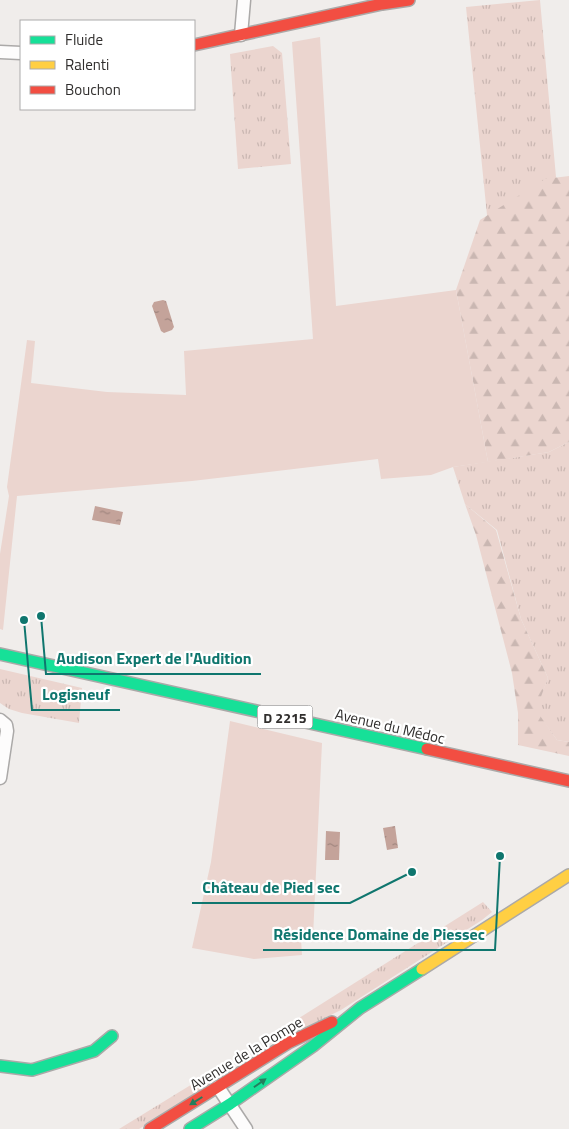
<svg xmlns="http://www.w3.org/2000/svg" width="569" height="1129" font-family="'Titillium Web',sans-serif">
<style>
.grass{fill:url(#grass-tufts)}
.forest{fill:url(#forest-firs)}
.garden{fill:#ebd5cf}
.water{fill:url(#water-ripples)}
.lines{fill:none;stroke-linecap:round;stroke-linejoin:round}
.street-casing{stroke:#aba9a8;stroke-width:15}
.fast-casing{stroke:#aba9a8;stroke-width:14}
.slow-casing{stroke:#aba9a8;stroke-width:14}
.jam-casing{stroke:#aba9a8;stroke-width:14}
.street{stroke:#fdfcfc;stroke-width:12}
.fast{stroke:#16e098;stroke-width:11}
.slow{stroke:#ffcf43;stroke-width:11}
.jam{stroke:#f24e42;stroke-width:11}
.oneway{fill:#247e5d}
.labels{text-anchor:middle;dominant-baseline:central;stroke-width:4.5;stroke-linejoin:round;paint-order:stroke}
.shield{fill:#fff;stroke:#6e6d6c;stroke-width:1}
.shield-label{font-size:14px;font-weight:bold;fill:#302e2d}
.street-label{font-size:15px;fill:#302e2d;stroke:#fff}
.leader{fill:none;stroke:#0f766e;stroke-width:2}
.callout-dot{fill:#0f766e;stroke:#fff;stroke-width:2}
.callout-label{font-size:16px;text-anchor:middle;font-weight:bold;fill:#0f766e;stroke:#fff;stroke-width:4.5;stroke-linejoin:round;paint-order:stroke}
</style>
<defs>
<pattern id="grass-tufts" width="24" height="20" patternUnits="userSpaceOnUse" patternTransform="scale(1.25)"><rect width="24" height="20" fill="#ebd5cf"/><path d="M3 7l-1-3M5 7V3M7 7l1-3M15 17l-1-3M17 17v-4M19 17l1-3" fill="none" stroke="#cab7b2"/></pattern>
<pattern id="forest-firs" width="22" height="20" patternUnits="userSpaceOnUse" patternTransform="scale(1.25)"><rect width="22" height="20" fill="#ebd5cf"/><path d="M5 1l3.5 6h-7zM16 11l3.5 6h-7z" fill="#cab7b2"/></pattern>
<pattern id="water-ripples" width="26" height="14" patternUnits="userSpaceOnUse" patternTransform="scale(1.25)"><rect width="26" height="14" fill="#c4a39a"/><path d="M2 4q2-2 4 0t4 0M15 11q2-2 4 0t4 0" fill="none" stroke="#a0857e"/></pattern>
</defs>
<rect width="100%" height="100%" fill="#f0edeb"/>
<g class="grass">
<path d="M540,0L556,177L569,222L496,285L487,215L466,7Z"/>
<path d="M273,46L282,53L291,164L238,169L230,54Z"/>
<path d="M569,442V742L557,740L535,710L548,678L521,619L497,530L465,504L453,467L549,452Z"/>
<path d="M0,669L82,688L79,723L22,713L9,709L0,703Z"/>
<path d="M483,902L492,912L482,920L341,1010L292,1034L288,1025Z"/>
<path d="M220,1067L223,1075L191,1098L139,1129H119Z"/>
</g>
<g class="forest">
<path d="M569,176V442L549,452L488,462L456,290L480,220L545,179Z"/>
<path d="M465,504L496,530L521,619L548,678L536,710L557,740L569,742V756L518,745V713L512,673L476,535Z"/>
</g>
<g class="garden">
<path d="M320,37L336,306L456,290L488,462L453,467L431,475L381,479L378,459L192,481L17,496L3,630L0,629V554L9,496L7,487L27,340L35,341L31,383L107,392L186,395L184,351L313,339L292,42Z"/>
<path d="M230,721L322,743L313,937L301,939L302,955L254,959L192,948L211,862Z"/>
</g>
<g class="water">
<path d="M163,300L166,301L174,327L172,330L164,333L161,331L152,306L154,302Z"/>
<path d="M95,506L123,512L120,525L92,520Z"/>
<path d="M395,826L398,848L387,850L383,828Z"/>
<path d="M326,831L340,832L339,860H325Z"/>
</g>
<g class="lines">
<g class="street-casing">
<g id="street">
<path d="M241,35L244,0"/>
<path d="M0,52L21,53"/>
<path d="M0,720L6,725L7,731L0,778"/>
<path d="M218,1087L246,1129"/>
</g>
</g>
<g class="fast-casing">
<g id="fast">
<path d="M0,654L427,749"/>
<path d="M0,1066L32,1070L94,1051L112,1036"/>
<path d="M190,1129L230,1104L313,1046L360,1008L422,969"/>
</g>
</g>
<g class="slow-casing">
<path id="slow" d="M422,969L569,875"/>
</g>
<g class="jam-casing">
<g id="jam">
<path d="M194,45L382,4L409,0"/>
<path d="M427,749L569,781"/>
<path d="M150,1129L288,1043L332,1022"/>
</g>
</g>
<use href="#street" class="street"/>
<use href="#fast" class="fast"/>
<use href="#slow" class="slow"/>
<use href="#jam" class="jam"/>
</g>
<defs><path id="oneway-solid" d="M-6-.8H1V-3.2L6.5 0L1 3.2V.8H-6Z" transform="scale(1.25)"/></defs>
<g class="oneway">
<use href="#oneway-solid" transform="translate(260 1083) rotate(-35)"/>
<use href="#oneway-solid" transform="translate(196 1101) rotate(148)"/>
</g>
<g class="labels">
<rect class="shield" x="257.5" y="705.5" width="55" height="23" rx="4"/>
<g class="shield-label">
<text x="285" y="717">D 2215</text>
</g>
<g class="street-label">
<text transform="translate(390 726) rotate(13)">Avenue du Médoc</text>
<text transform="translate(246 1053) rotate(-31)">Avenue de la Pompe</text>
</g>
</g>
<path class="leader" d="M41 616L46 674H261M24 620L32 710H120M412 872L350 903H192M500 856L495 950H263"/>
<g class="callout-dot">
<circle cx="41" cy="616" r="5"/>
<circle cx="24" cy="620" r="5"/>
<circle cx="412" cy="872" r="5"/>
<circle cx="500" cy="856" r="5"/>
</g>
<g class="callout-label">
<text x="154" y="664">Audison Expert de l'Audition</text>
<text x="76" y="700">Logisneuf</text>
<text x="271" y="893">Château de Pied sec</text>
<text x="379" y="940">Résidence Domaine de Piessec</text>
</g>
<rect x="20" y="20" width="175" height="90" fill="#ffffff" stroke="#acabab"/>
<rect x="30" y="36" width="25" height="8" fill="#16e098" stroke="#acabab"/>
<text x="65" y="45" font-size="15" fill="#302e2d">Fluide</text>
<rect x="30" y="61" width="25" height="8" fill="#ffcf43" stroke="#acabab"/>
<text x="65" y="70" font-size="15" fill="#302e2d">Ralenti</text>
<rect x="30" y="86" width="25" height="8" fill="#f24e42" stroke="#acabab"/>
<text x="65" y="95" font-size="15" fill="#302e2d">Bouchon</text>
</svg>
